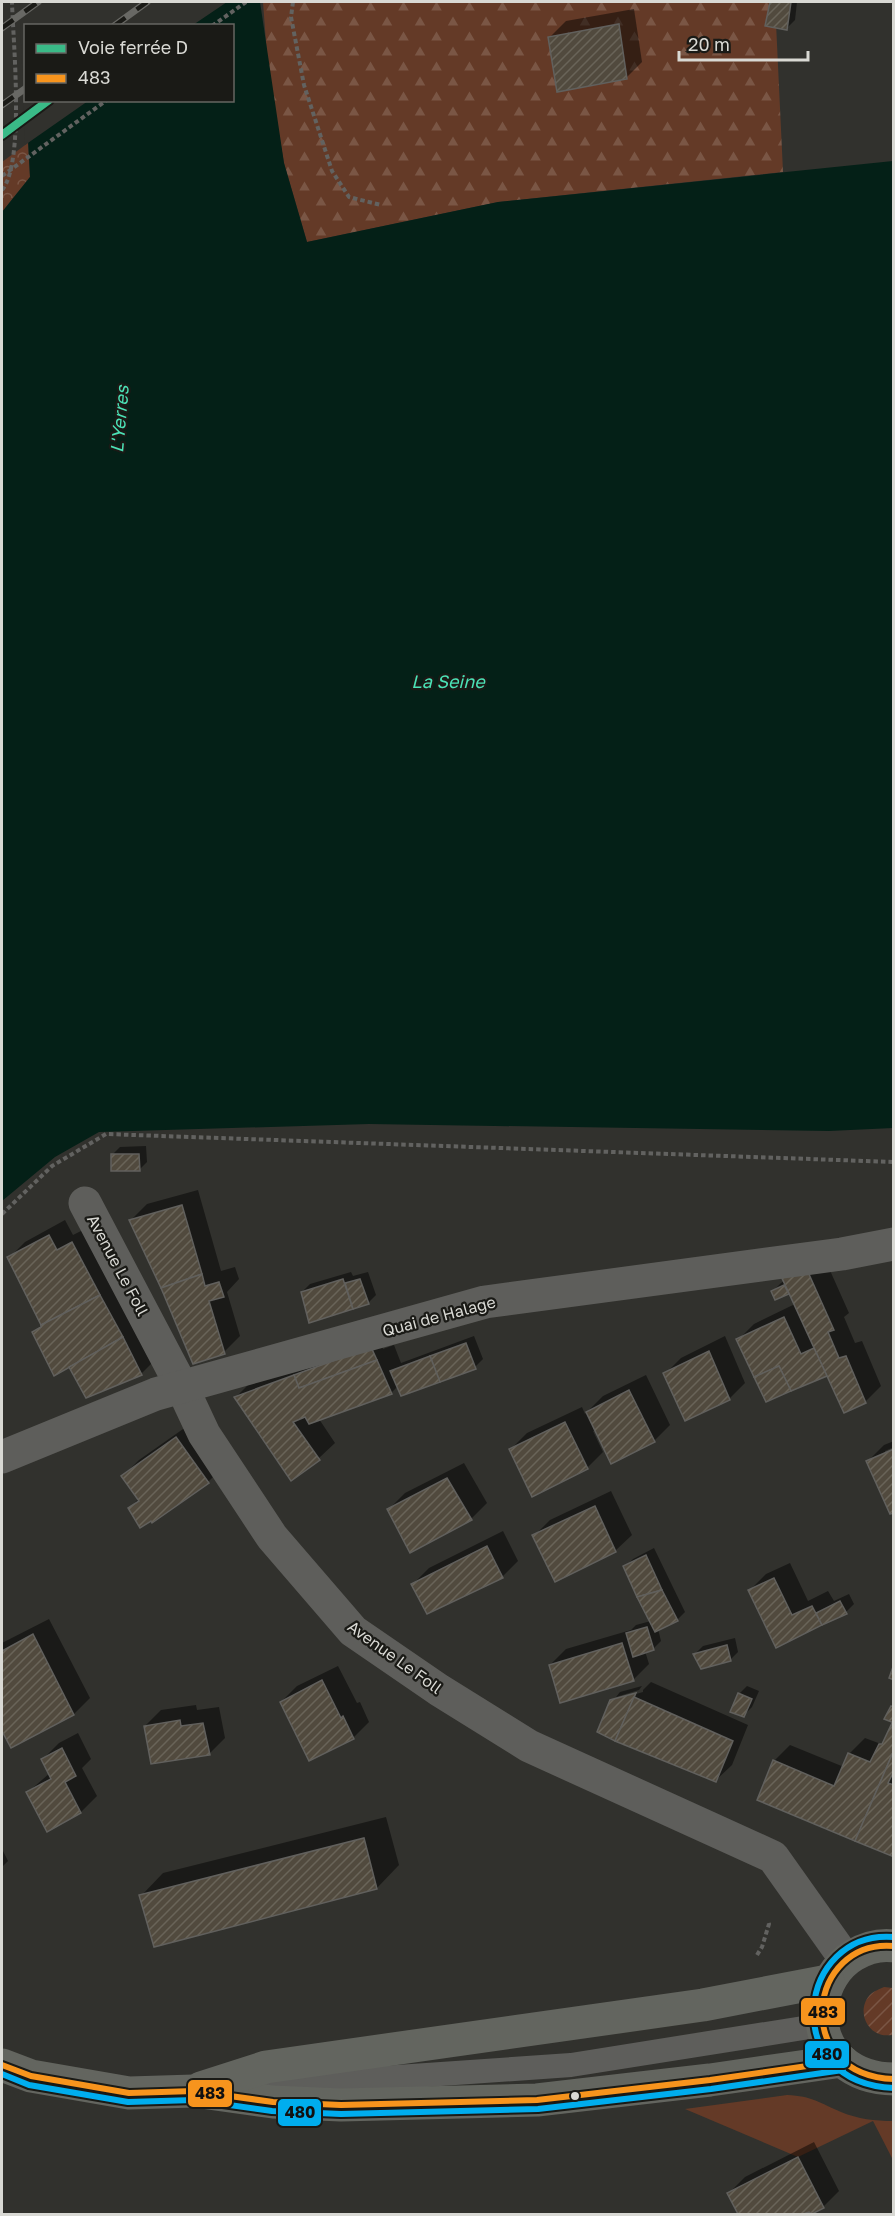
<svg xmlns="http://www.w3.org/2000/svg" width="895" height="2216" font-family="'Golos Text',sans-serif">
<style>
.grass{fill:#643a27}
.forest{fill:url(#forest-firs)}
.park{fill:url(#park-crowns)}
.garden{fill:url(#garden-furrows)}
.water{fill:#042017}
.pier{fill:#31312d}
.shadow{fill:#0007}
.building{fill:url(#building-hatch);stroke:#61605d;stroke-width:1.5}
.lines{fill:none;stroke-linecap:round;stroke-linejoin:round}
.path{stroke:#626260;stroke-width:4;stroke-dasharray:4.5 3;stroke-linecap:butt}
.service{stroke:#5e5e5b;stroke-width:24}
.minor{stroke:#5e5e5b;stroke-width:33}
.tertiary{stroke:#5e5e5b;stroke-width:33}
.secondary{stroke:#63655f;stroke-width:33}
.rail-casing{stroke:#686864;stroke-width:7}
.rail{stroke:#1a1a16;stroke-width:4.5;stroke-dasharray:14;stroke-linecap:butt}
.bus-1-casing{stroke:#1a1a16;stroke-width:10}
.bus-2-casing{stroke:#1a1a16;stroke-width:10}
.bus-1{stroke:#f7941d;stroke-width:6}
.bus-2{stroke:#00adee;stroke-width:6}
.rail-1-casing{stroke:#1a1a16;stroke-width:12}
.rail-1{stroke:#3aba87;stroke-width:8}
.bus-dot{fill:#d9d9d4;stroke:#1a1a16;stroke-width:2}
.labels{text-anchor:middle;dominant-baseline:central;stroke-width:4.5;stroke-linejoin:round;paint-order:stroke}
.street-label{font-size:16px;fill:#d9d9d4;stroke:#1a1a16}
.water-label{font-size:18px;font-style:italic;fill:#4be2b6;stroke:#1a1a16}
.line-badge{stroke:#1a1a16;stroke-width:2}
.pale-badge-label{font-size:16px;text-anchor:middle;font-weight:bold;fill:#111}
</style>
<defs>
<pattern id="forest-firs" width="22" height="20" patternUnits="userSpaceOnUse" patternTransform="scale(1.5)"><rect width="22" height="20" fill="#643a27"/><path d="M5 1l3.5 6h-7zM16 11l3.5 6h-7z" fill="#7a5645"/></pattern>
<pattern id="park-crowns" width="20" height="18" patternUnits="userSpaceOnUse" patternTransform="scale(1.5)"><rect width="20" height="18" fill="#643a27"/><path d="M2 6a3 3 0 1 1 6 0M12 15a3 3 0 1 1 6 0" fill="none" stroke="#7a5645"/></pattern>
<pattern id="garden-furrows" width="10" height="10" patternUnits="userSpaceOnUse" patternTransform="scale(1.5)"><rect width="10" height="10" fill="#643a27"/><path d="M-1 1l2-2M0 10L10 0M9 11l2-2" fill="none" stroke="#7a5645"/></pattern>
<pattern id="building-hatch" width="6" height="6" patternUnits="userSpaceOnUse" patternTransform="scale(1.5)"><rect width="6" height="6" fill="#514a3e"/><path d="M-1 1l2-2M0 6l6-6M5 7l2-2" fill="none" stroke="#696459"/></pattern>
</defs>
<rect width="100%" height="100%" fill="#31312d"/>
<path class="grass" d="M787,2095C812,2096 820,2103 841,2112C858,2119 875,2121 893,2121V2160L873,2121L798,2157L685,2109Z"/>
<path class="forest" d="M263,2H775L783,172L498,202L307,242L284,163L268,69Z"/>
<path class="park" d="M28,143L30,177L2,212V162Z"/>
<path class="garden" d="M884,1987L893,1988V2035C889,2035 883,2036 879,2034C863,2028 858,2006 871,1994C874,1991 880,1989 884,1987Z"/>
<path class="water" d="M22,2H260L284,163L307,242L498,202L893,161V1128L829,1131L369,1124L99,1132L55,1157L2,1201V212L30,177L26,101L232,100V26H26Z"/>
<g class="pier">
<path d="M19,2H227L193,25L26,26V87L23,85Z"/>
<path d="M25,98L26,100L88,101L25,145L23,101Z"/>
</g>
<g class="shadow">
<path d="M771,2H797L795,20L787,28L767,25Z"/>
<path d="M634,9L642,62L626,78L550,37L566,21Z"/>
<path d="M146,1146L147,1162L139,1170L112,1155L120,1147Z"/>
<path d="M198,1190L221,1271L235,1267L239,1279L227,1292L240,1336L224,1352L131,1220L147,1204Z"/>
<path d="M65,1220L73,1235L89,1227L157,1358L141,1374L70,1364L34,1333L42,1324L9,1258L25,1242Z"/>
<path d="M824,1257L849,1313L844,1317L855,1343L862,1341L881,1386L865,1402L827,1374L738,1340L754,1324L795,1304L790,1292L776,1298L773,1291L781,1283Z"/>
<path d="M351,1272L353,1276L368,1272L376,1295L368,1303L310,1321L302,1292L310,1284Z"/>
<path d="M474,1336L483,1359L475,1367L398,1386L391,1393L319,1419L335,1443L319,1458L291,1479L236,1397L252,1381L380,1340L383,1349L394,1345L401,1363Z"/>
<path d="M725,1336L745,1383L729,1399L665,1374L681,1358Z"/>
<path d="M646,1375L670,1425L654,1441L596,1430L593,1431L603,1452L587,1468L511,1449L527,1433L582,1407L585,1414L603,1396Z"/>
<path d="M193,1422L224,1466L208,1482L151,1519L130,1508L139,1498L123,1476L139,1460Z"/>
<path d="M894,1441V1447L885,1451V1454L868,1461L884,1445Z"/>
<path d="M464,1463L487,1503L471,1519L389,1509L405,1493Z"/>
<path d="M611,1491L632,1535L615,1551L534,1536L550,1520Z"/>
<path d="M503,1531L518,1561L502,1577L413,1584L429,1568Z"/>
<path d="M654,1548L685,1612L677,1620L658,1629L661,1641L653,1649L645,1651L649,1664L633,1680L550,1665L566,1649L631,1630L636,1625L651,1621L625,1567L633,1559Z"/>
<path d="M790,1563L808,1601L828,1591L834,1601L849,1594L854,1604L846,1612L777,1646L750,1590L766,1574Z"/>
<path d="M49,1619L90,1698L74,1714L11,1746L2,1728V1642V1643Z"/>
<path d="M735,1638L738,1652L730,1660L695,1654L703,1646Z"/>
<path d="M338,1666L357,1703L360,1702L369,1722L353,1738L310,1759L281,1702L297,1686Z"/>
<path d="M651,1682L748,1725L732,1765L715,1781L612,1701L615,1698V1700L643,1692V1690Z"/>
<path d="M642,1686L639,1690L616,1697L620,1692Z"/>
<path d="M747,1686L759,1691L752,1707L744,1715L739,1694Z"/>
<path d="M196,1705L197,1710L219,1707L225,1738L209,1754L145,1726L161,1710Z"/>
<path d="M894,1724V1856L774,1761L790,1745L844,1767L849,1754L865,1738L881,1744L887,1739Z"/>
<path d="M78,1733L91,1759L82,1768L97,1796L81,1812L47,1830L28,1792L50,1773L43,1759L59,1743Z"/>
<path d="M386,1817L399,1865L377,1888L141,1896L163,1873Z"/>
<path d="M2,1849L8,1861L2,1867Z"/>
<path d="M814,2142L839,2191L823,2207L809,2210L800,2214H740L729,2193L745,2177Z"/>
</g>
<g class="building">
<path d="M770,2H791L787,30L765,26Z"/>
<path d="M619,24L627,79L557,92L548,37Z"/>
<path d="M111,1154H139L140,1171H111Z"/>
<path d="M182,1205L202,1274L161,1288L129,1220Z"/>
<path d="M49,1235L57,1250L72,1242L100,1295L41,1325L7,1257Z"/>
<path d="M808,1272L834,1330L828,1332L839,1358L846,1356L866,1403L844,1413L781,1276Z"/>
<path d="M202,1274L205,1286L219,1282L224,1297L209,1301L225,1354L193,1364L161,1288Z"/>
<path d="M343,1279L353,1309L309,1323L301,1292Z"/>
<path d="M360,1279L369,1304L353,1309L345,1283Z"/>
<path d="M784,1285L789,1294L775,1300L771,1291Z"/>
<path d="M100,1295L123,1337L54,1376L32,1332L41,1327V1325Z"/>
<path d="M784,1317L801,1354L814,1348L827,1376L791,1391L779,1366L754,1377L736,1339Z"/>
<path d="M123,1337L142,1375L86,1398L69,1367Z"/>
<path d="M466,1343L476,1369L440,1382L430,1356Z"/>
<path d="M371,1347L377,1360L299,1388L294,1375Z"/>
<path d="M709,1351L730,1400L685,1421L663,1373Z"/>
<path d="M430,1356L440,1382L401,1396L390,1371Z"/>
<path d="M377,1360L392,1394L309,1424L305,1417L293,1422L320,1460L291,1481L234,1397L294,1375L299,1388Z"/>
<path d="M779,1366L791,1391L766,1402L754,1377Z"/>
<path d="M629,1390L655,1442L611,1464L586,1412Z"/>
<path d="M565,1422L588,1469L532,1497L509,1449Z"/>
<path d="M176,1437L209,1483L152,1523L151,1521L140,1528L128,1508L139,1501L121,1476Z"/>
<path d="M894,1449V1513L890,1514L866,1461Z"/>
<path d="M447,1478L472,1520L410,1553L387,1509Z"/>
<path d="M595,1506L616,1552L555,1582L532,1535Z"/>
<path d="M487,1546L503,1578L427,1614L411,1584Z"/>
<path d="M646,1555L662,1590L637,1597L623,1566Z"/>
<path d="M774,1578L792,1615L812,1606L822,1625L776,1648L748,1590Z"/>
<path d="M662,1590L678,1621L655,1632L637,1597Z"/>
<path d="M840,1601L847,1614L822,1625L816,1613Z"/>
<path d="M647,1627L654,1650L633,1657L626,1633Z"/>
<path d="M33,1634L74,1715L11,1748L2,1731V1651Z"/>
<path d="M622,1643L634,1681L560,1703L549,1665Z"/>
<path d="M727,1645L731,1661L701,1669L693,1654Z"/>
<path d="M894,1664V1680L889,1678Z"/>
<path d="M322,1680L341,1718L343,1716L354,1739L309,1761L280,1702Z"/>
<path d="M636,1693L615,1741L597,1732L610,1700Z"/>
<path d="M738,1693L752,1699L744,1717L730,1712Z"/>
<path d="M634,1697L733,1741L716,1782L615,1741Z"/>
<path d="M891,1706L894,1707V1723L884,1719Z"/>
<path d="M180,1720L181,1726L203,1723L210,1755L151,1764L144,1726Z"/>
<path d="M892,1723L894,1750L855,1841L757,1800L773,1760L834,1786L848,1753L870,1762L879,1744H882Z"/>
<path d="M62,1748L76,1776L65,1782L81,1813L47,1832L26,1792L51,1779L41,1759Z"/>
<path d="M894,1750V1771L888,1783L894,1785V1857L855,1841Z"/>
<path d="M364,1838L377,1889L154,1947L139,1895Z"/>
<path d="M798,2157L824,2208L812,2214L809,2212L803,2214H738L727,2193Z"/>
</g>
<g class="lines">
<g class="path">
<path d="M293,2L291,17L304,85L332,171L349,197L381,205"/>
<path d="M212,26L246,2"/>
<path d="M2,176L107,100"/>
<path d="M2,190C25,163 13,41 12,2"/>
<path d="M2,1214L52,1166L106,1134L894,1162"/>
<path d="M757,1955L762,1947L769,1924L768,1920"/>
</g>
<path class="service" d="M238,2088L571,2065L822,2025"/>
<path class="minor" d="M85,1203L182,1387"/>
<g class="tertiary">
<path d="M182,1387L204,1434L272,1537L353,1631L439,1690L529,1746L773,1857L846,1960"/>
<path d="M2,1457L156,1394L485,1302L842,1254L894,1244"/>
</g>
<g class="secondary">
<path d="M894,1946C880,1944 866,1948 854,1955C818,1976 809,2033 842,2061C857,2074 875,2079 894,2079"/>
<path d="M2,2065L31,2076L129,2093L194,2091L273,2102L341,2105L537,2100L710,2080L842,2061"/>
<path d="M201,2088L266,2067L703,2005L828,1981"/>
</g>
<g class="rail-casing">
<g id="rail">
<path d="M114,26L147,2"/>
<path d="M2,28L38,2"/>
<path d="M2,105L26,88"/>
</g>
</g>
<use href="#rail" class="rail"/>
<g class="bus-1-casing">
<g id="bus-1">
<path d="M894,1946C808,1938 789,2075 894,2079"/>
<path d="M2,2065L31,2076L129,2093L194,2091L273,2102L341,2105L537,2100L710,2080L842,2061"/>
</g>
</g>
<g class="bus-2-casing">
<g id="bus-2">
<path d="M894,1937C797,1929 777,2084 894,2088"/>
<path d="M2,2074L29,2085L128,2102L194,2100L272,2111L341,2114L538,2109L711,2089L843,2070"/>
</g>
</g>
<use href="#bus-1" class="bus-1"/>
<use href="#bus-2" class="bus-2"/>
<g class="rail-1-casing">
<path id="rail-1" d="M2,135L49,100"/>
</g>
<use href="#rail-1" class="rail-1"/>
</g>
<circle class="bus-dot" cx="575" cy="2096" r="5"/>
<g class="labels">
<g class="street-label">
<text transform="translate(118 1265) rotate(62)">Avenue Le Foll</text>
<text transform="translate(439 1316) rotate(-15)">Quai de Halage</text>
<text transform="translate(395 1657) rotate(36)">Avenue Le Foll</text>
</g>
<g class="water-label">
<text transform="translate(119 419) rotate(-85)">L'Yerres</text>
<text x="448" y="681">La Seine</text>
</g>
</g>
<g class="line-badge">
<rect x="800" y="1997" width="46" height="29" rx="6" fill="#f7941d"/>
<rect x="804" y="2040" width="46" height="29" rx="6" fill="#00adee"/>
<rect x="187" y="2079" width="46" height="29" rx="6" fill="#f7941d"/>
<rect x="277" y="2098" width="45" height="29" rx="6" fill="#00adee"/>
</g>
<g class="pale-badge-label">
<text x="823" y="2018">483</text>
<text x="827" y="2060">480</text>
<text x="210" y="2099">483</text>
<text x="300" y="2118">480</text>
</g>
<rect width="895" height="2216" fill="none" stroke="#d9d9d4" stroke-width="6"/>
<rect x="24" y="24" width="210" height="78" fill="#1a1a16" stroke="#666662" stroke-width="1.5"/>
<rect x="36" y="44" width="30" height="9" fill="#3aba87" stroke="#666662" stroke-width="1.5"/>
<text x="78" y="54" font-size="18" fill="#d9d9d4">Voie ferrée D</text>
<rect x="36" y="74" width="30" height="9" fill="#f7941d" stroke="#666662" stroke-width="1.5"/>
<text x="78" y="84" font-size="18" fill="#d9d9d4">483</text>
<path d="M679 51v9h129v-9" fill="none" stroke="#d9d9d4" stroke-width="3"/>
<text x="688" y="51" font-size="18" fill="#d9d9d4" stroke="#1a1a16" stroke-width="4.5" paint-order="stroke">20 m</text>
</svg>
